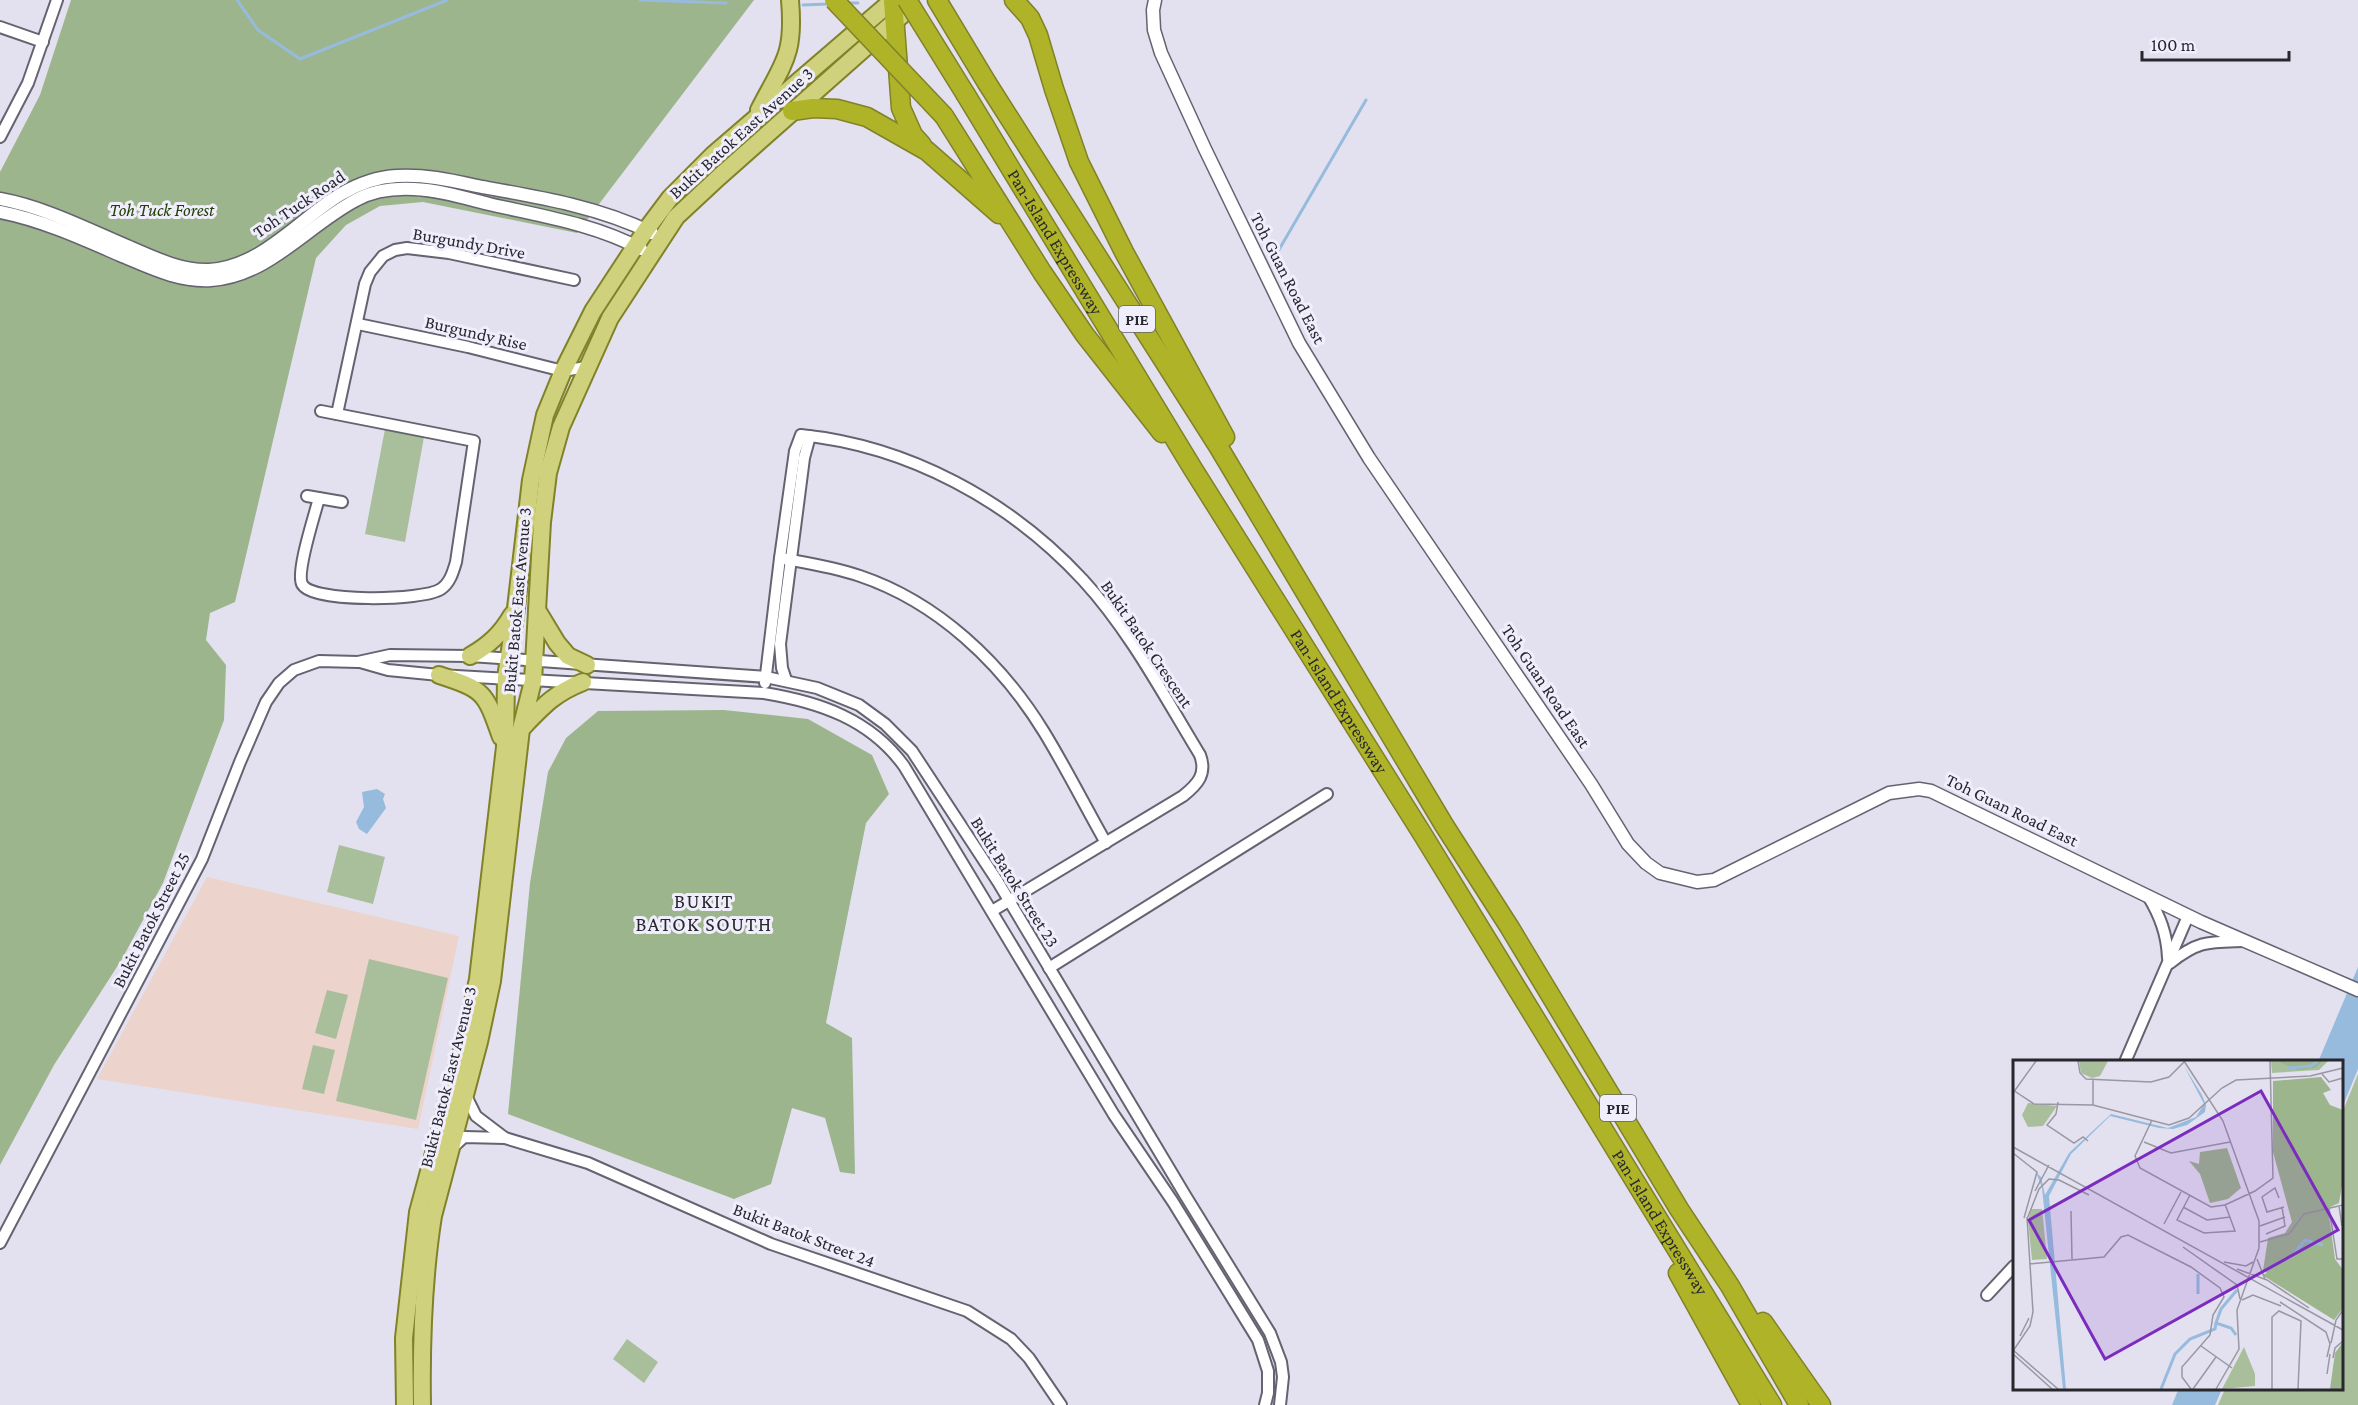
<svg xmlns="http://www.w3.org/2000/svg" width="2358" height="1405" font-family="'Crimson Pro',serif">
<style>
.education{fill:#ecd3cb}
.green{fill:#a9bf9c}
.forest{fill:#9cb58d}
.water{fill:#96bbdd}
.lines{fill:none;stroke-linecap:round;stroke-linejoin:round}
.stream{stroke:#96bbdd;stroke-width:3}
.minor-casing{stroke:#656370;stroke-width:14}
.tertiary-casing{stroke:#656370;stroke-width:15}
.primary-casing{stroke:#808229;stroke-width:20}
.motorway-casing{stroke:#808229;stroke-width:21}
.minor{stroke:#fff;stroke-width:10}
.tertiary{stroke:#fff;stroke-width:12}
.primary{stroke:#cfd17d;stroke-width:16}
.motorway{stroke:#afb327;stroke-width:18}
.motorway-bridge-casing{stroke:#808229;stroke-width:21;stroke-linecap:butt}
.motorway-bridge{stroke:#afb327;stroke-width:18}
.labels{text-anchor:middle;dominant-baseline:central;stroke-width:6;stroke-linejoin:round;paint-order:stroke}
.shield{fill:#f0eefd;stroke:#64636b;stroke-width:1.5}
.shield-label{font-size:16px;font-weight:bold;fill:#28272d}
.street-label{font-size:18px;fill:#28272d;stroke:#f0eefd}
.park-label{font-size:18px;font-style:italic;fill:#203f01;stroke:#f0eefd}
.neighbourhood-label{font-size:20px;letter-spacing:1.5px;fill:#28272d;stroke:#f0eefd}
.inset-river{fill:none;stroke:#96bbdd;stroke-width:3}
.inset-road{fill:none;stroke:#9897a2;stroke-width:1.5}
.view{fill:#7b2cbf;fill-opacity:0.15;stroke:#7b2cbf;stroke-width:3}
.inset-edge{fill:none;stroke:#28272d;stroke-width:3}
</style>
<rect width="100%" height="100%" fill="#e3e1f0"/>
<path class="education" d="M207,877L459,936L418,1129L97,1079Z"/>
<g class="green">
<path d="M385,429L424,437L405,542L365,534Z"/>
<path d="M339,845L385,857L373,904L327,892Z"/>
<path d="M369,959L448,978L416,1120L336,1101Z"/>
<path d="M327,990L348,995L336,1039L315,1033Z"/>
<path d="M313,1045L335,1050L324,1094L302,1089Z"/>
<path d="M2358,1074V1405H2218L2225,1389L2342,1388V1113Z"/>
<path d="M627,1339L658,1362L644,1383L613,1359Z"/>
</g>
<g class="forest">
<path d="M71,0H754L577,233L423,202L380,206L346,225L316,258L235,602L210,613L206,640L226,665L224,720L163,883L122,959L54,1065L0,1165V172L40,95Z"/>
<path d="M724,710L808,719L872,755L889,794L866,823L826,1023L852,1038L855,1174L840,1172L825,1118L792,1108L771,1184L734,1199L508,1114L530,883L548,772L566,738L598,711Z"/>
</g>
<g class="water">
<path d="M377,789L385,794L383,799L386,808L367,834L359,829L356,822L364,807L362,792Z"/>
<path d="M2358,967V1069L2342,1108V1062H2318Z"/>
<path d="M2179,1388H2222V1389L2215,1405H2172Z"/>
</g>
<g class="lines">
<g class="stream">
<path d="M237,0L258,30L300,59L447,0"/>
<path d="M640,0L726,3"/>
<path d="M847,3H858"/>
<path d="M803,5L828,4"/>
<path d="M1273,260L1366,100"/>
</g>
<g class="minor-casing">
<g id="minor">
<path d="M0,27L43,42"/>
<path d="M0,137L28,83L57,0"/>
<path d="M358,324L468,347L563,371L586,367"/>
<path d="M337,414L365,284L370,272L383,256L395,250L407,248L449,253L574,280"/>
<path d="M307,496L342,502"/>
<path d="M319,498C315,514 296,571 302,584C311,603 423,601 441,589C450,583 453,572 456,562L474,441L321,411"/>
<path d="M780,558C807,563 834,567 860,576C937,602 1001,662 1044,732C1066,768 1085,806 1106,843"/>
<path d="M360,662L388,670L439,675L764,693C819,702 870,719 904,766L1114,1115L1173,1202L1258,1340L1268,1371V1393L1265,1405"/>
<path d="M786,680L782,668L780,644L804,458L810,436"/>
<path d="M765,683L780,558L795,451L801,435C909,446 1010,501 1083,580C1130,631 1164,696 1200,755C1207,774 1198,784 1183,796L992,911"/>
<path d="M2148,896C2160,916 2167,934 2168,958"/>
<path d="M2170,963C2199,940 2209,942 2244,941"/>
<path d="M1049,968L1327,794"/>
<path d="M2125,1062L2188,916"/>
<path d="M465,1094L476,1116L505,1138"/>
<path d="M452,1148L464,1137L505,1138L588,1163L771,1244L967,1311L1011,1339L1029,1358L1061,1405"/>
<path d="M0,1243L202,859L240,762L266,702L279,683L294,670L319,661L358,662L390,655L470,656L766,677L817,688L859,705L885,724L912,751L998,882L1185,1195L1270,1333L1281,1362L1283,1377L1280,1405"/>
<path d="M1987,1295L2014,1266"/>
</g>
</g>
<g class="tertiary-casing">
<g id="tertiary">
<path d="M1155,0L1153,10L1154,30L1161,53L1205,149L1299,343L1369,458L1591,784L1628,844L1646,863L1660,873L1697,882L1714,880L1889,793L1919,789L1931,791L2201,922L2358,990"/>
<path d="M0,199C44,207 87,229 127,246C153,257 180,271 209,270C262,267 299,219 341,194C358,184 377,177 397,176C425,174 454,181 482,187C539,197 599,207 652,233"/>
<path d="M0,212C41,220 81,238 120,255C149,267 178,282 211,280C269,276 308,225 356,200C374,190 394,188 414,189C439,190 465,198 489,204C541,216 594,224 641,249"/>
</g>
</g>
<g class="primary-casing">
<g id="primary">
<path d="M759,110C783,63 795,56 790,0"/>
<path d="M537,610L557,643L568,656L587,665"/>
<path d="M470,656C489,645 501,634 512,615"/>
<path d="M439,675C485,690 485,692 501,737"/>
<path d="M523,727C544,705 555,693 583,682"/>
<path d="M405,1405L404,1338L418,1212L466,1035L478,979L505,747L506,678L516,608L531,480L545,415L563,371L593,311L646,230L670,198L714,154L893,0"/>
<path d="M422,1405C421,1342 423,1279 433,1216L479,1042L492,981L521,729L533,681L542,522L548,473L561,427L610,318L676,217L719,177L902,15"/>
</g>
</g>
<g class="motorway-casing">
<g id="motorway">
<path d="M937,0L987,83L1218,446L1444,825L1510,928L1679,1209L1730,1286L1799,1405"/>
<path d="M1014,0L1030,18L1038,35L1054,89L1079,162L1124,252L1225,437"/>
<path d="M893,1L901,108L913,135L922,145"/>
<path id="s1" d="M966,95L1193,469L1423,835L1772,1405"/>
<path d="M792,111L813,108L837,109L867,117L927,151L999,214"/>
<path d="M944,116L1042,272L1085,335L1162,433"/>
<path d="M1678,1273L1751,1405"/>
<path d="M1763,1322L1821,1405"/>
</g>
</g>
<use href="#minor" class="minor"/>
<use href="#tertiary" class="tertiary"/>
<use href="#primary" class="primary"/>
<use href="#motorway" class="motorway"/>
<g class="motorway-bridge-casing">
<g id="motorway-bridge">
<path d="M834,0L944,116"/>
<path d="M907,0L966,95"/>
</g>
</g>
<use href="#motorway-bridge" class="motorway-bridge"/>
</g>
<g class="labels">
<g class="shield">
<rect x="1119" y="306" width="36" height="26" rx="4.5"/>
<rect x="1600" y="1095" width="36" height="26" rx="4.5"/>
</g>
<g class="shield-label">
<text x="1137" y="319">PIE</text>
<text x="1618" y="1108">PIE</text>
</g>
<g class="street-label">
<text transform="translate(741 133) rotate(-42)">Bukit Batok East Avenue 3</text>
<text transform="translate(299 204) rotate(-34)">Toh Tuck Road</text>
<text transform="translate(469 243) rotate(10)">Burgundy Drive</text>
<text stroke="none"><textPath href="#s1" startOffset="172">Pan-Island Expressway</textPath></text>
<text transform="translate(1288 278) rotate(63)">Toh Guan Road East</text>
<text transform="translate(476 333) rotate(13)">Burgundy Rise</text>
<text transform="translate(517 600) rotate(-85)">Bukit Batok East Avenue 3</text>
<text transform="translate(1147 644) rotate(56)">Bukit Batok Crescent</text>
<text transform="translate(1546 686) rotate(56)">Toh Guan Road East</text>
<text stroke="none"><textPath href="#s1" startOffset="712">Pan-Island Expressway</textPath></text>
<text transform="translate(2012 810) rotate(26)">Toh Guan Road East</text>
<text transform="translate(1015 882) rotate(58)">Bukit Batok Street 23</text>
<text transform="translate(151 920) rotate(-63)">Bukit Batok Street 25</text>
<text transform="translate(448 1077) rotate(-76)">Bukit Batok East Avenue 3</text>
<text stroke="none"><textPath href="#s1" startOffset="1324">Pan-Island Expressway</textPath></text>
<text transform="translate(804 1235) rotate(21)">Bukit Batok Street 24</text>
</g>
<g class="park-label">
<text x="162" y="210">Toh Tuck Forest</text>
</g>
<g class="neighbourhood-label">
<text x="704" y="901">BUKIT<tspan x="704" dy="23">BATOK SOUTH</tspan></text>
</g>
</g>
<g transform="translate(2013 1060)">
<rect width="330" height="330" fill="#e3e1f0"/>
<path d="M66,1H95L87,16L79,18L68,13ZM258,1H315L306,10L259,13ZM15,43L44,46L30,66L15,67L9,55ZM18,149H29L34,199L19,200L15,161ZM231,287L242,314V326L209,329Z" fill="#a9bf9c"/>
<path d="M264,1H310L302,8L285,10ZM308,17L318,30L310,33L317,45L330,50V120L326,143L315,148L322,199L330,210V248L321,260L249,215L254,213L250,211L255,178L272,173L279,162L260,92V21ZM214,88L228,128L215,139L197,143L187,114L176,101L186,104L187,92ZM330,282V329H317L322,293Z" fill="#9cb58d"/>
<path d="M171,6L189,35L193,45L192,52L174,65L160,69L146,68L97,56L58,94L36,136L53,329H50L29,128L23,112L28,117L32,135L56,93L98,54L155,68L183,57L191,44Z" fill="#96bbdd"/>
<path class="inset-river" d="M275,8L298,6L305,1M253,209L279,196L292,180L310,185M185,234V214M203,263L208,249L224,230M148,329L162,294L177,279L202,269L203,263L218,268L223,275"/>
<path class="inset-road" d="M65,1L67,13L73,19L138,22L156,17L172,1M171,1L210,61L246,161V188L224,250L226,289L203,329M309,14L316,22L330,18M80,19V45M0,30L21,44L80,45L156,65L176,58L209,28L223,20L297,16L330,8M0,33L23,1M45,42L43,54L34,65L61,83L70,77L75,81M139,60L122,96L127,108L198,147L212,145L242,131L260,118L257,1M131,82L158,93L217,82M0,87L330,270M0,93L24,112L11,158M22,131L36,105M177,135L164,160L191,173L222,171L212,144M266,138L262,128L249,137L254,152L271,147M326,146L329,166M170,147L194,160L217,157M316,148L324,199H330M58,151L59,199M14,159L26,129L36,119L46,120L76,135M151,164L168,132M247,166L272,157M253,174L272,166L269,147M247,182L276,174L291,154L330,145M170,187L224,225L227,239M244,199L252,219M211,202L233,206L240,202M16,204L91,197L108,177L115,175L178,207L207,228L211,237L200,255L197,275L169,307V317L178,329M224,209L254,220L296,248M229,240L240,235L268,246M267,242L313,272L317,284L314,297M7,276L16,258M318,283L323,260L330,250M188,286L219,308M0,290L45,329M0,291L17,266L20,252L14,157M0,294L39,329M320,298L322,288L330,281M314,314L317,294M180,329L203,297M259,329V257L266,251L288,261L285,329"/>
<path class="view" d="M248,31L325,170L92,299L16,160Z"/>
<rect width="330" height="330" class="inset-edge"/>
</g>
<path d="M2142 51v9h147v-9" fill="none" stroke="#28272d" stroke-width="3"/>
<text x="2151" y="51" font-size="18" fill="#28272d" stroke="#f0eefd" stroke-width="4.5" paint-order="stroke">100 m</text>
</svg>
